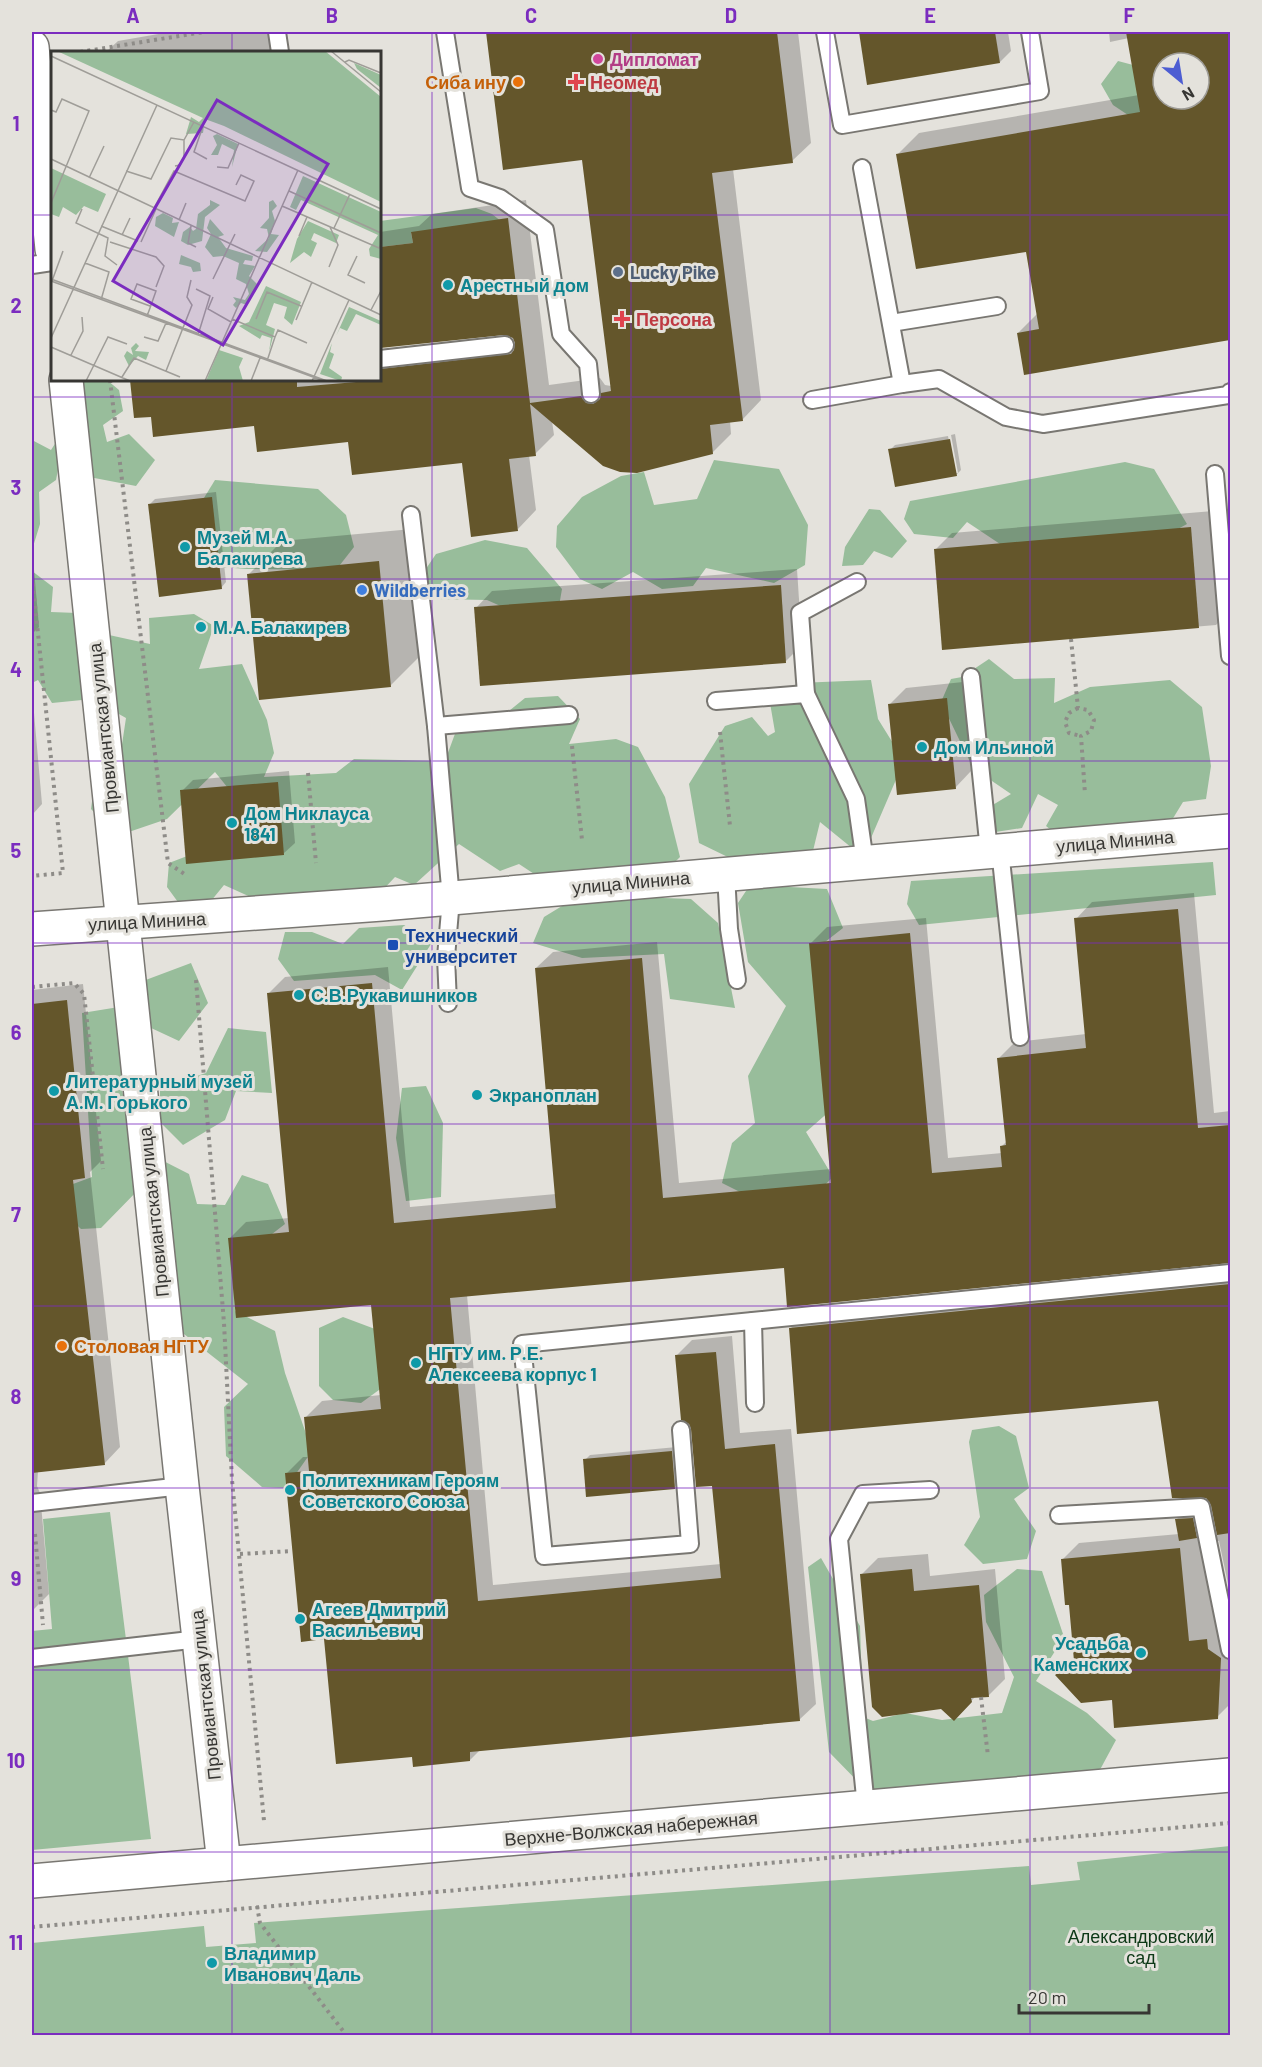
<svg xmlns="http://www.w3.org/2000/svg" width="1262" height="2067" font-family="Barlow,sans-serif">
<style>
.green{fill:#98bd9b}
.shadow{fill:#0003;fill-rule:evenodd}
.building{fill:#64562b;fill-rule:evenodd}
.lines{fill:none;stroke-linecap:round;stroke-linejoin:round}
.service-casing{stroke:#797772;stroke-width:20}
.minor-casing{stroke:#797772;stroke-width:36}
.tertiary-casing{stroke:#797772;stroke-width:36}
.path{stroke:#8e8c88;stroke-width:4;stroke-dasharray:3 4.5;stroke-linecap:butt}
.service{stroke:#fff;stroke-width:16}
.minor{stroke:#fff;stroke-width:33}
.tertiary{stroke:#fff;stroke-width:33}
.grid{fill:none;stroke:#7b2cbf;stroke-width:1.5;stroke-opacity:0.55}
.hotel-dot{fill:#d1479c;stroke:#e4e2dc;stroke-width:2}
.food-dot{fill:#e8710a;stroke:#e4e2dc;stroke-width:2}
.health-dot{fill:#e0444e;stroke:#e4e2dc;stroke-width:2}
.service-dot{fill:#5c6f8a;stroke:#e4e2dc;stroke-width:2}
.culture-dot{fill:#0f9aa8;stroke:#e4e2dc;stroke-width:2}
.shop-dot{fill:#3f7fe0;stroke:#e4e2dc;stroke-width:2}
.transit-dot{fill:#1a4fb4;stroke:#e4e2dc;stroke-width:2}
.labels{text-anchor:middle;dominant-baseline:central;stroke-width:6;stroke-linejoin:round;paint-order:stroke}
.hotel-label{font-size:18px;font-weight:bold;fill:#b23c85;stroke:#e4e2dc;text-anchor:start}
.food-label{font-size:18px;font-weight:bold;fill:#c56008;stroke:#e4e2dc;text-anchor:end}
.health-label{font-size:18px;font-weight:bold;fill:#be3a42;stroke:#e4e2dc;text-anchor:start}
.service-label{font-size:18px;font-weight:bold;fill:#4e5e75;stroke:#e4e2dc;text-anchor:start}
.culture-label{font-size:18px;font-weight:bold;fill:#0d838f;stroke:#e4e2dc;text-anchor:start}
.shop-label{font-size:18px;font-weight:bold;fill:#366cbe;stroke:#e4e2dc;text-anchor:start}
.street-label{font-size:18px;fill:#373633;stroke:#e4e2dc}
.transit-label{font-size:18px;font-weight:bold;fill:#164399;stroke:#e4e2dc;text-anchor:start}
.park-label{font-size:18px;fill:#0d3917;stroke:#e4e2dc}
.inset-road{fill:none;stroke:#9f9d98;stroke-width:1.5}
.view{fill:#7b2cbf;fill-opacity:0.15;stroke:#7b2cbf;stroke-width:3}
.inset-edge{fill:none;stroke:#373633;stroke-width:3}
.neatline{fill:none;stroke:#7b2cbf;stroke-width:2}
.grid-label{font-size:20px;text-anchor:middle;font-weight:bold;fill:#7b2cbf}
</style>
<rect width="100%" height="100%" fill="#e4e2dc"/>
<g class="green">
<path d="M1118,61L1163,73V99L1177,111L1128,115L1113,105L1101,84Z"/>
<path d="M476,208L492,214L502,222L411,233L413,243L380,247V221Z"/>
<path d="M70,380H107L119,390L123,411L103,425L107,442L129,434L155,460L136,486L84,476L61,454L56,480L39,492L40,524L32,550V440L51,450L71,419Z"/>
<path d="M714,460L779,469L808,525L805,565L774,583L706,568L693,586L662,589L633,572L602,589L580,579L556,547L557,526L582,497L621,476L644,472L654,505L697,499Z"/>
<path d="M1125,462L1154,469L1187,524L1133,554L1009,550L967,522L953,538L914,534L904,519L910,501Z"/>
<path d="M215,480L318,489L346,515L354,547L336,570L247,569L220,567L199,506Z"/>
<path d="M869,509L880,510L907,541L892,558L874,551L863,565L842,566L845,547Z"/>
<path d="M485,540L527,548L562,589L558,612L539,623L487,600L435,599L419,579L436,554Z"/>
<path d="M32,571L53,587L51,612L77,613L109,635L150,644L149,618L194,614L214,626L199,669L242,664L267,720L274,753L264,777L336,773L354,759L445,761L456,731L489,727L525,698L558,696L580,719L569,744L616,739L638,747L665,797L680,857L653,884L560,891L519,864L500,871L459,844L414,885L395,877L380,893L255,899L224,885L202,912L183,909L167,887L169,863L234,838L232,793L215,772L167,819L117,836L91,809L94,787L121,751L126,718L92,699L52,703L38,680L32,683Z"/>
<path d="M989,659L1014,679L1055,678L1054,703L1090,687L1170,680L1202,707L1211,766L1206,799L1183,802L1164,833L1118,835L1093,825L1061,838L1046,826L1058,805L1038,794L1022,828L989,833L986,809L1011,794L973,768L941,702L951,679L962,677Z"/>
<path d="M871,680L878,719L904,761L868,845L852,848L820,822L811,859L736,861L699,843L689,784L725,726L752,717L768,736L775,732L770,703L798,683Z"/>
<path d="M1213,862L1216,895L919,925L907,904L911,881Z"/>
<path d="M750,885L827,889L843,928L816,949L840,1102L806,1132L833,1177L801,1208L770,1207L722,1183L732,1143L755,1123L748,1076L786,1006L748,962L738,903Z"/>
<path d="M580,895L691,899L718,923L735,1008L670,999L664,954L582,958L533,943L544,917Z"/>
<path d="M404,925L431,944L402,990L375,975L294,981L278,959L285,932H312L343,944L359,928Z"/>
<path d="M191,963L208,1003L179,1041L149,1027L134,1074L122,1090L134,1146L189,1174L197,1204L225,1205L242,1175L268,1184L285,1224L263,1241L233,1242L235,1311L275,1331L285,1373L312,1451L286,1488L262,1487L226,1456L224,1407L248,1384L166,1320L142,1186L101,1228L81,1229L64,1213L73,1184L92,1177L82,1013L125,1006L135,984Z"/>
<path d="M228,1028L266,1032L272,1093L236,1091L225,1120L183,1145L160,1122V1088L206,1073Z"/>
<path d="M426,1086L443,1123L441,1197L406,1201L396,1138L402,1088Z"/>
<path d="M343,1317L375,1329L390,1382L361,1403L333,1400L319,1386V1328Z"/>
<path d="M999,1426L1016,1436L1029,1488L1014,1499L1036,1531L1027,1559L983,1564L964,1545L980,1517L969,1442L972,1430Z"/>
<path d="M110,1512L151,1839L32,1850V1631L52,1629L43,1519Z"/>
<path d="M821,1558L860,1626L863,1717L873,1721L905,1713L942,1720L1002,1713L1014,1677L986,1622L984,1595L1017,1569L1042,1571L1064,1637L1036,1681L1087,1713L1116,1740L1095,1779L1007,1778L965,1803L869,1793L829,1752L808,1567Z"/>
<path d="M1230,1846V2035H32V1943L204,1926L206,1947L256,1943L254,1923L1029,1866L1031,1885L1080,1880L1077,1862Z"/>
</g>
<g class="shadow">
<path d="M170,32H271L275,52H106L118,41Z"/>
<path d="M487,32H798L811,143L792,161L733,169L761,400L743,419L730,421L731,434L712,453L552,421L554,435L535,454L529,455L536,510L518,529L463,462L255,424L152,415L135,417L131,380H380V362L401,351L513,338L504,333L380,347V232L419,226L432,214L526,200L549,385L600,378L605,385L611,386L584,158L504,168Z"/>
<path d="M860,32H1008L1011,51L1000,62L869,83Z"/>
<path d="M1109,32H1230V339L1025,374L1018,333L1038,313L1027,250L898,154L919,133L1139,95L1129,38L1110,42ZM1163,63H1199V99H1163Z"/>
<path d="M955,434L961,470L956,475L890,450L895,445L948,436L955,473H958L951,435Z"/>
<path d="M216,492L226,582L221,588L150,504L155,499Z"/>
<path d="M1225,510L1230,610L1216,625L944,648L935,550L952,533Z"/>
<path d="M412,529L423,653L390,686L249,574L282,541Z"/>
<path d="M32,546L39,627L32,634Z"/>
<path d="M797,569L802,645L786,661L476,608L492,591Z"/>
<path d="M963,682L971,771L955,788L890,704L906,688Z"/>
<path d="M32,690L42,804L32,815Z"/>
<path d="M289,771L295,843L283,854L182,791L193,780Z"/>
<path d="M1194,893L1214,1113L1230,1111V1261L786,1266L467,1295L493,1585L721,1564L714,1484L693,1429L676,1356L692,1340L732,1336L740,1433L791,1429L816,1704L799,1720L480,1750L470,1760L413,1756L325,1638L287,1473L303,1457H309L306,1417L322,1401L381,1395L373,1304L230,1238L246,1222L289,1218L269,993L285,977L388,967L410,1207L556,1194L536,968L553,952L657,942L679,1183L831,1169L811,943L827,927L926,918L948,1158L1002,1153L1001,1147L1007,1141L999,1058L1015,1042L1086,1034L1076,919L1092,902Z"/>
<path d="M83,984L101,1161L90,1172L120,1447L104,1464L38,1471L37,1486L40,1493L49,1594L32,1611V990Z"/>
<path d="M1230,1265V1593L1219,1541H1217L1227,1591L1211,1607L1230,1635V1704L1217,1717L1114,1698L1057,1676L1075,1658L1070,1603L1063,1559L1079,1543L1179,1534L1177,1519L1193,1503L1215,1502L1159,1399L791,1328L812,1307Z"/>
<path d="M677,1447L680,1482L674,1488L585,1460L590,1455Z"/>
<path d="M928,1554L930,1576L995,1569L1005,1679L989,1695L976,1696L954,1719L862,1574L878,1558Z"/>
</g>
<g class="building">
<path d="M486,32H777L793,163L712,173L743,421L710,425L713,454L637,473L620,472L603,466L530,404L536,456L509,459L518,531L471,537L462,463L352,475L348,442L257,452L254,426L153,437L151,417L134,418L130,380H297V387L380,380V369L511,354L514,350L515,343L513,338L504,335L380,348V247L413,243L411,232L508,218L530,403L581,396L586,403L593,404L600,399L601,393L611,391L582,160L503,170Z"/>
<path d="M859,32H995L1000,63L867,85Z"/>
<path d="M1126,32H1230V340L1024,375L1017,333L1039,329L1026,252L916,269L896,154L1140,112ZM1163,63H1199V99H1163Z"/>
<path d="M950,439L957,476L895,487L888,449Z"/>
<path d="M212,497L222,589L159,597L148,504Z"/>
<path d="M1191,527L1199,628L942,650L934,549Z"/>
<path d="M379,561L391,687L259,700L247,574Z"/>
<path d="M781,585L786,663L480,686L474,607Z"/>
<path d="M947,698L956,789L897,795L888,704Z"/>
<path d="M278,782L284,855L186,864L180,790Z"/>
<path d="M1178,909L1198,1128L1230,1125V1263L787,1307L784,1268L450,1298L478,1601L721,1578L712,1486L696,1487L691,1429L689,1424L681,1420L675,1355L716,1352L725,1449L775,1444L800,1721L470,1752V1761L413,1767L412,1757L336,1764L324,1639L301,1642L285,1473L309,1471L304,1417L381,1409L371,1305L236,1318L228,1238L289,1232L267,993L372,983L394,1223L556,1208L535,968L642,958L663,1198L831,1183L809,943L910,933L932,1173L1002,1167L1000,1146L1006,1145L997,1058L1086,1048L1074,918Z"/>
<path d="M67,1000L85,1178L73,1180L105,1465L32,1473V1004Z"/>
<path d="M1230,1284V1533L1217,1535L1211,1505L1206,1498H1172L1158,1401L797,1434L789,1328Z"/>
<path d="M672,1451L675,1489L586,1497L583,1459Z"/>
<path d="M1193,1518L1197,1538L1179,1541L1175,1519Z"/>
<path d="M1180,1548L1189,1641L1207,1639L1208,1649L1221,1658L1218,1719L1114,1728L1112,1700L1081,1703L1055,1675L1074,1661L1069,1605H1065L1061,1559Z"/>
<path d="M912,1569L914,1591L979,1585L989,1697L971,1698L972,1702L954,1721L941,1709L882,1717L872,1707L860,1574Z"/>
</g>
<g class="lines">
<g class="service-casing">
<g id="service">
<path d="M277,32L280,52"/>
<path d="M445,32L470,188L500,198L545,230L561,334L588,364L591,394"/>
<path d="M825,32L842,125L1040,91L1030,32"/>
<path d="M862,168L902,384L939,379L1006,417L1043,424L1228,395L1230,392"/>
<path d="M32,265L52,262"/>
<path d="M891,323L997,306"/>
<path d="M380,359L505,345"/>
<path d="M812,400L902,384"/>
<path d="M1215,474L1230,656"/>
<path d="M411,515L436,726L451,899L446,957L448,1003"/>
<path d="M971,677L989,851"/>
<path d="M806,694L800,613L857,582"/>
<path d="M716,701L806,694L856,799L865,862"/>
<path d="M436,726L569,715"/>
<path d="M1000,850L1020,1037"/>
<path d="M726,874L729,929L737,980"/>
<path d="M753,1321L755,1403"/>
<path d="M681,1430L690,1544L544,1556L522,1344L1230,1273"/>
<path d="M32,1503L182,1486"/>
<path d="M1059,1515L1201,1507L1230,1650"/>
<path d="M32,1658L199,1639"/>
<path d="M866,1807L839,1539L863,1494L930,1490"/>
</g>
</g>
<g class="minor-casing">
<g id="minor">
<path d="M32,47L52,249"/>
<path d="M66,380L182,1486L224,1864"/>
<path d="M32,1881L1230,1775"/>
</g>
</g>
<g class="tertiary-casing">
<path id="tertiary" d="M32,929L382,904L1230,831"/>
</g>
<g class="path">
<path d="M80,52L204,32"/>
<path d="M110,380L168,863L186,875"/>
<path d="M32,576L63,873L32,876"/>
<path d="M1071,639L1078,708L1088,710L1094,720L1091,731L1081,736L1085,794"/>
<path d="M1078,708L1069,713L1065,722L1069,733L1081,736"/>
<path d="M720,732L730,826"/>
<path d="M572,746L582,840"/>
<path d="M308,773L316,863"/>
<path d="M196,980L224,1323L232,1480L264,1821"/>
<path d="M32,987L74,983L84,994L103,1169"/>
<path d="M35,1534L43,1625"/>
<path d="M240,1554L292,1551"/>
<path d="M981,1697L988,1756"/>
<path d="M257,1906L260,1923L347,2036"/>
<path d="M32,1927L1230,1823"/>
</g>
<use href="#service" class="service"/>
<use href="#minor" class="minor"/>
<use href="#tertiary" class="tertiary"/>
</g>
<path class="grid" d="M232,32V52M432,32V2036M631,32V2036M830,32V2036M1030,32V2036M32,215H52M380,215H1230M232,380V2036M32,397H1230M32,579H1230M32,761H1230M32,943H1230M32,1124H1230M32,1306H1230M32,1488H1230M32,1670H1230M32,1852H1230"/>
<circle class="hotel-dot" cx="598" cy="59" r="6"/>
<g class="food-dot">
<circle cx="518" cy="82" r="6"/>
<circle cx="62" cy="1346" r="6"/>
</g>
<g class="health-dot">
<path d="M573 73h6v6h6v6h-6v6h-6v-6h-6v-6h6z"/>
<path d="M619 310h6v6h6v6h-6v6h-6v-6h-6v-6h6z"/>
</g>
<circle class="service-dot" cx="618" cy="272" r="6"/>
<g class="culture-dot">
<circle cx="448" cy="285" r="6"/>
<circle cx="185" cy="547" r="6"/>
<circle cx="201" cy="627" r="6"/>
<circle cx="922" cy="747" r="6"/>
<circle cx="232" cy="823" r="6"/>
<circle cx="299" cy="995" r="6"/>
<circle cx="54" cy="1091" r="6"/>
<circle cx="477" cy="1095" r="6"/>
<circle cx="416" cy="1363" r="6"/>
<circle cx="290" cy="1490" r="6"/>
<circle cx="300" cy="1619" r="6"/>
<circle cx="1141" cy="1653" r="6"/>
<circle cx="212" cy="1963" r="6"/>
</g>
<circle class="shop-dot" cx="362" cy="590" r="6"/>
<rect class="transit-dot" x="387" y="939" width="12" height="12" rx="3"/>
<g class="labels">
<g class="hotel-label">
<text x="610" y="59">Дипломат</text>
</g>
<g class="food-label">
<text x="506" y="82">Сиба ину</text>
<text x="74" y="1346" text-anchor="start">Столовая НГТУ</text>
</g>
<g class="health-label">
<text x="590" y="82">Неомед</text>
<text x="636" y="319">Персона</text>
</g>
<g class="service-label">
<text x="630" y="272">Lucky Pike</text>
</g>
<g class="culture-label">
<text x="460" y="285">Арестный дом</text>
<text x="197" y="537">Музей М.А.<tspan x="197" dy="21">Балакирева</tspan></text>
<text x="213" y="627">М.А.Балакирев</text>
<text x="934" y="747">Дом Ильиной</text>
<text x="244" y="813">Дом Никлауса<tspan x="244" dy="21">1841</tspan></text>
<text x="311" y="995">С.В.Рукавишников</text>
<text x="66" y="1081">Литературный музей<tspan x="66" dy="21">А.М. Горького</tspan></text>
<text x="489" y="1095">Экраноплан</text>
<text x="428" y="1353">НГТУ им. Р.Е.<tspan x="428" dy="21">Алексеева корпус 1</tspan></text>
<text x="302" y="1480">Политехникам Героям<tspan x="302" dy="21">Советского Союза</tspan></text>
<text x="312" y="1609">Агеев Дмитрий<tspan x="312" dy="21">Васильевич</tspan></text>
<text x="1129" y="1643" text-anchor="end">Усадьба<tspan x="1129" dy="21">Каменских</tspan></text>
<text x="224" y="1953">Владимир<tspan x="224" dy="21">Иванович Даль</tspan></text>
</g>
<g class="shop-label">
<text x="374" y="590">Wildberries</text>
</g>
<g class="street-label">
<text transform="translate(103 728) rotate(-96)">Провиантская улица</text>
<text transform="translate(1115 841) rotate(-5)">улица Минина</text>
<text transform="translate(631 882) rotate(-5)">улица Минина</text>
<text transform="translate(147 921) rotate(-3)">улица Минина</text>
<text transform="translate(153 1212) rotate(-96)">Провиантская улица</text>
<text transform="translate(205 1695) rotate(-96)">Провиантская улица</text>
<text transform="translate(631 1828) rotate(-5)">Верхне-Волжская набережная</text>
</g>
<g class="transit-label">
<text x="405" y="935">Технический<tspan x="405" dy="21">университет</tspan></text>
</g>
<g class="park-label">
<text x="1141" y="1936">Александровский<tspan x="1141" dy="21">сад</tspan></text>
</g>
</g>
<g transform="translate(51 51)">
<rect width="330" height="330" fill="#e4e2dc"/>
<path d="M6,0H274L330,46V151L173,75L154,68L152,82L135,83L140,66L148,71L152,67ZM303,12L330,24V37L306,18ZM166,83L187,93L181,116L183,99L171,93L167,104H160L166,94L162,85ZM0,117L55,143L47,161L33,155L25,164L12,156L8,166L0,163ZM252,125L330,161V208L319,205L318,198L327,184L250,149L245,159L239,156ZM159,149L169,154L154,166L151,190L137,194L130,190L132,181L139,176L142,180L145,178L147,163L159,154ZM222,149L226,155L221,160L224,170L220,183L228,184L216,201L204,200L218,187L216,178L209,177L218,167V151ZM112,162L122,167L121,172L128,171L123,186L104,175L105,166ZM159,168L173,184L167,186L175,197L202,205L201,210L194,209L192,213L204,215L198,225L206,233L196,254L190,252L185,257L182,254L185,250L182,246L194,249L198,243L195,233L185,228L188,212L172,205L162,206L154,196L160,183L156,177ZM257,170L288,184L285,192L263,182L260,189L266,192L260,206L253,201L239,212L246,188ZM130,204L149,212L150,220L142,221L140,216L128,213ZM215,235L250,251L241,274L233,267L236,256L223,252L215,274L224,278L218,301L220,287L211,284L209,288L188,275L198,271ZM298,256L330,270V274L305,263L296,280L289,277L285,285ZM85,292L88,295L84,300L98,301L95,309L87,305L78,315L73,305L76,300L82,304L80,297ZM281,292L279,301L283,303L278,317L291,326L290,330L269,323ZM168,299L192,307L188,316L192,330H155Z" fill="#98bd9b"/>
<path class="inset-road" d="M280,0L330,41M0,5L330,158M294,11L298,9L330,22M0,59L5,61L11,48L38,60L0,152M152,75L143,101L156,108M0,108L330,264M124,115L129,114L133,106V89M166,116L177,117L188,92M75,120L100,128L120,87L133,89L143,71M38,127L53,95M238,140L330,182M231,155L328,197L330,193M103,157L123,120L194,150L203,130L190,124L185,134M31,158L25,172L57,187L54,205L66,214M128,169L135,152M50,175L87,190M140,175L137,192L145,196M283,177L299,143M71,184L79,167M248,185L256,166M59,191L105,206L113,215L105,236M90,191L105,158M306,205L297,224L314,232M34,212L58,221L50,249M278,216L287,194L279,176M0,228L276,330M162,228L184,183M0,230L273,330M1,230L12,200M145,238L159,245L147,284M162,246L157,258L180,271M320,259L330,240M96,265L99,257L105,240L86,233L80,248L99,255M181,268L224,286L216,310M205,268L216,241L250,255M245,269L261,231M93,286L107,290L115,272M224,286L227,279L256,292M0,287L106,54M0,296L79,330M20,304L32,280L31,266M115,320L141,254L136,246L140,229M71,326L83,307L129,326M35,330L57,286L76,293M154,330L247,119M200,330L209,307M261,330L298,249"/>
<path class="view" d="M166,49L277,113L172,294L62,230Z"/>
<rect width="330" height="330" class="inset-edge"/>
</g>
<rect width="1262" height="2067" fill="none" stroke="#e4e2dc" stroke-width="66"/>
<g transform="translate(1181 81) rotate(150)"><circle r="28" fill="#e4e2dc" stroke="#9f9d98" stroke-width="1.5"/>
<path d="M0-4.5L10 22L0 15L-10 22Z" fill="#4d5dd2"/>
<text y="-9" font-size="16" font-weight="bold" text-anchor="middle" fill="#373633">N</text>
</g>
<path d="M1019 2004v9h130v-9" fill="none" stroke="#373633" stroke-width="3"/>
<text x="1028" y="2004" font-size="18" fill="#373633" stroke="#e4e2dc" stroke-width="4.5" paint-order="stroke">20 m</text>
<rect x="33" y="33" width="1196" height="2001" class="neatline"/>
<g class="grid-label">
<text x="133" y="23">A</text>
<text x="332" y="23">B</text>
<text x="531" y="23">C</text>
<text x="731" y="23">D</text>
<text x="930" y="23">E</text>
<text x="1129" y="23">F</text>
<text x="16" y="131">1</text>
<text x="16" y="313">2</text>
<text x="16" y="495">3</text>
<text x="16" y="677">4</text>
<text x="16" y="858">5</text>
<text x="16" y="1040">6</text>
<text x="16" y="1222">7</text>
<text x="16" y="1404">8</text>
<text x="16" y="1586">9</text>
<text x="16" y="1768">10</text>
<text x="16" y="1950">11</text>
</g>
</svg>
